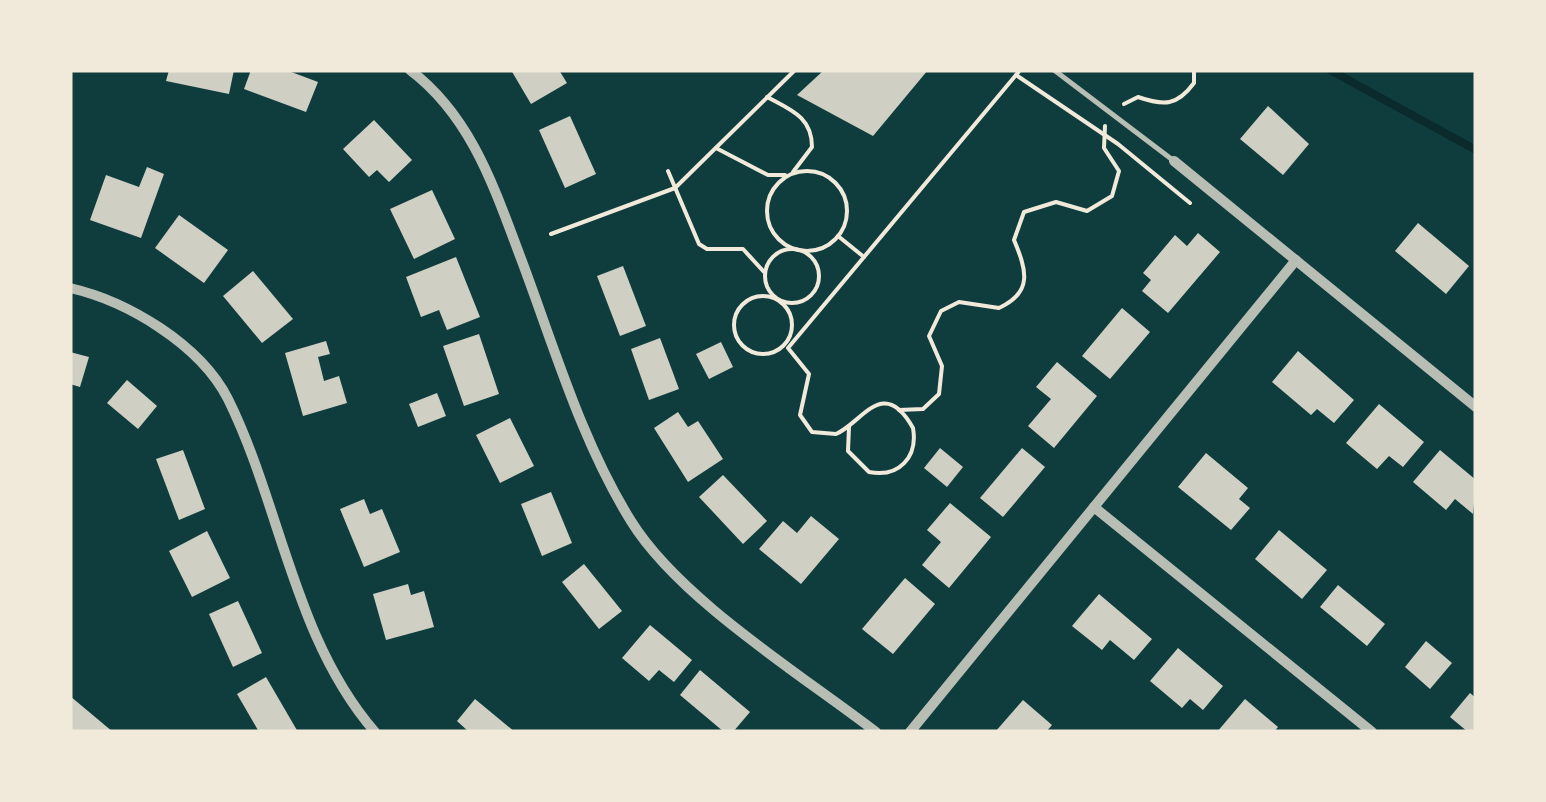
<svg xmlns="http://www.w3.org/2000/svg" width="1546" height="802" font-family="Mulish,sans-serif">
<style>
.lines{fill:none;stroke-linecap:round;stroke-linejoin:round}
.stream{stroke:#0a2a2b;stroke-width:8}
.building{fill:#cfcfc3}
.path{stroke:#f1e9da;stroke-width:4}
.service{stroke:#b8beb3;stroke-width:5}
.minor{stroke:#b8beb3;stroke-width:10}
</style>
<rect width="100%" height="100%" fill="#0f3d3e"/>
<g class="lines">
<path class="stream" d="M1330,70L1476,150"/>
</g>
<g class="building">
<path d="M169,70H234L229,94L166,81Z"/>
<path d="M251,70H286L318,82L306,112L244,89Z"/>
<path d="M511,70H559L567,83L531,104Z"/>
<path d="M824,70H928L873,136L797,95Z"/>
<path d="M1268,106L1309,144L1283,175L1240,139Z"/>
<path d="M570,116L596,174L565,188L539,130Z"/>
<path d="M374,120L412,160L389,182L377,170L369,177L343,149Z"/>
<path d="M147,167L164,174L141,238L90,220L106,175L139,187Z"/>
<path d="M432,190L455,239L414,259L390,209Z"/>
<path d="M179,215L228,250L204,283L155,248Z"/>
<path d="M1418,223L1469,266L1446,294L1395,251Z"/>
<path d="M1198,233L1220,252L1168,313L1142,291L1151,280L1143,273L1175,235L1187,246Z"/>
<path d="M456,257L480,317L447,330L439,310L421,317L406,277Z"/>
<path d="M623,266L646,326L620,336L597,276Z"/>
<path d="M253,271L293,319L262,343L223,296Z"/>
<path d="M1122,308L1150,332L1110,379L1082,356Z"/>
<path d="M479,334L499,394L464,406L443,346Z"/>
<path d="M660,338L679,389L649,400L631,349Z"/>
<path d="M326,341L330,354L318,357L324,381L339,376L347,403L303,416L285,353Z"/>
<path d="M721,342L733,367L709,379L696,354Z"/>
<path d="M1298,351L1354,400L1334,423L1317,409L1311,415L1272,382Z"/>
<path d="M70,352L89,357L80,387L70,384Z"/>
<path d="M1057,362L1097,396L1054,448L1028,426L1051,399L1036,387Z"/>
<path d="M127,380L157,406L138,429L107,403Z"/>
<path d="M437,393L446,416L418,427L409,404Z"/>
<path d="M1379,404L1424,442L1403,467L1389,456L1377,469L1346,443Z"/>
<path d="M678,412L688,427L698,421L723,459L688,482L654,428Z"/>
<path d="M510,418L534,466L500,483L476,435Z"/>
<path d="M940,448L963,467L947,487L924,468Z"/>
<path d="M1022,448L1045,467L1003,517L980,498Z"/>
<path d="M183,450L205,509L179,520L156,459Z"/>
<path d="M1440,450L1476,480L1473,514L1455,499L1446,510L1413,482Z"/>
<path d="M1206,453L1248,488L1239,499L1250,508L1231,530L1178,487Z"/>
<path d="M723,475L767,521L743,544L699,497Z"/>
<path d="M551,492L572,543L542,556L521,504Z"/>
<path d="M364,499L370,514L382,509L400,552L364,567L340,509Z"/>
<path d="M950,503L991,537L949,588L922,565L941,542L927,530Z"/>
<path d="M811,516L839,539L801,584L759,549L783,521L797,533Z"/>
<path d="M1279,530L1327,570L1302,599L1255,559Z"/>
<path d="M207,531L230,578L192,597L169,551Z"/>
<path d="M584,564L622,611L599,629L562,582Z"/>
<path d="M905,578L935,604L893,654L862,629Z"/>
<path d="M408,584L411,595L424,591L434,627L386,640L373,594Z"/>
<path d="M1338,585L1385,624L1367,646L1320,607Z"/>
<path d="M1099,594L1152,639L1134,660L1110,640L1102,650L1072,626Z"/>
<path d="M238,601L262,653L233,667L209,614Z"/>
<path d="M650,625L692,660L674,682L659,670L649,681L622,658Z"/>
<path d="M1426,641L1452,663L1430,689L1405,667Z"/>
<path d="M1178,648L1223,686L1203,710L1190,699L1182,708L1150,681Z"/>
<path d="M700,670L750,712L733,732H724L680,695Z"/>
<path d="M266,677L298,732H259L237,694Z"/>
<path d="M1470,693L1476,698V732H1468L1450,717Z"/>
<path d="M70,696L113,732H70Z"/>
<path d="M475,699L515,732H469L457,721Z"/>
<path d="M1245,699L1278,727L1274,732H1217Z"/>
<path d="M1023,700L1052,725L1046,732H995Z"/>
</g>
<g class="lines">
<g class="path">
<path d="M1020,70L1016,75L1118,144L1190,203"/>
<path d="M767,97C791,110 812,117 812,147L793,172"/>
<path d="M1124,104L1138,97C1164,106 1177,106 1194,83V70"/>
<path d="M716,148L768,175H785"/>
<circle cx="807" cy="211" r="40"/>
<path d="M668,171L699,244L707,249H743L764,272"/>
<path d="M551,234L675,188L795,70"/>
<path d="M838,236L864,257"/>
<circle cx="792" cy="276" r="27"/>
<circle cx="763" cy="325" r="29"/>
<path d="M899,410L923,409L939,394L942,366L929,336L941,311L959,302L999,308C1034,292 1026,269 1014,240L1024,212L1056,202L1087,211L1112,196L1119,171L1104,148L1105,126"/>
<path d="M849,427L848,451L869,472C899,478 918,457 913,428C883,375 862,423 836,434L812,432L800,415L809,374L788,348L1016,75"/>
</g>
<path class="service" d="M1054,70L1174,161"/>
<g class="minor">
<path d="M410,70C471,116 494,187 520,256C553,343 581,441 631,521C679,599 802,675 876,732"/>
<path d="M1174,161L1476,407"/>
<path d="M70,288C127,301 200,344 228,399C281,506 294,639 375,732"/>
<path d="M1094,507L1372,732"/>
<path d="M910,732L1296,260"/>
</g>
</g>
<rect width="1546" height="802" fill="none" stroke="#f1e9da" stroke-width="145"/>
</svg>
